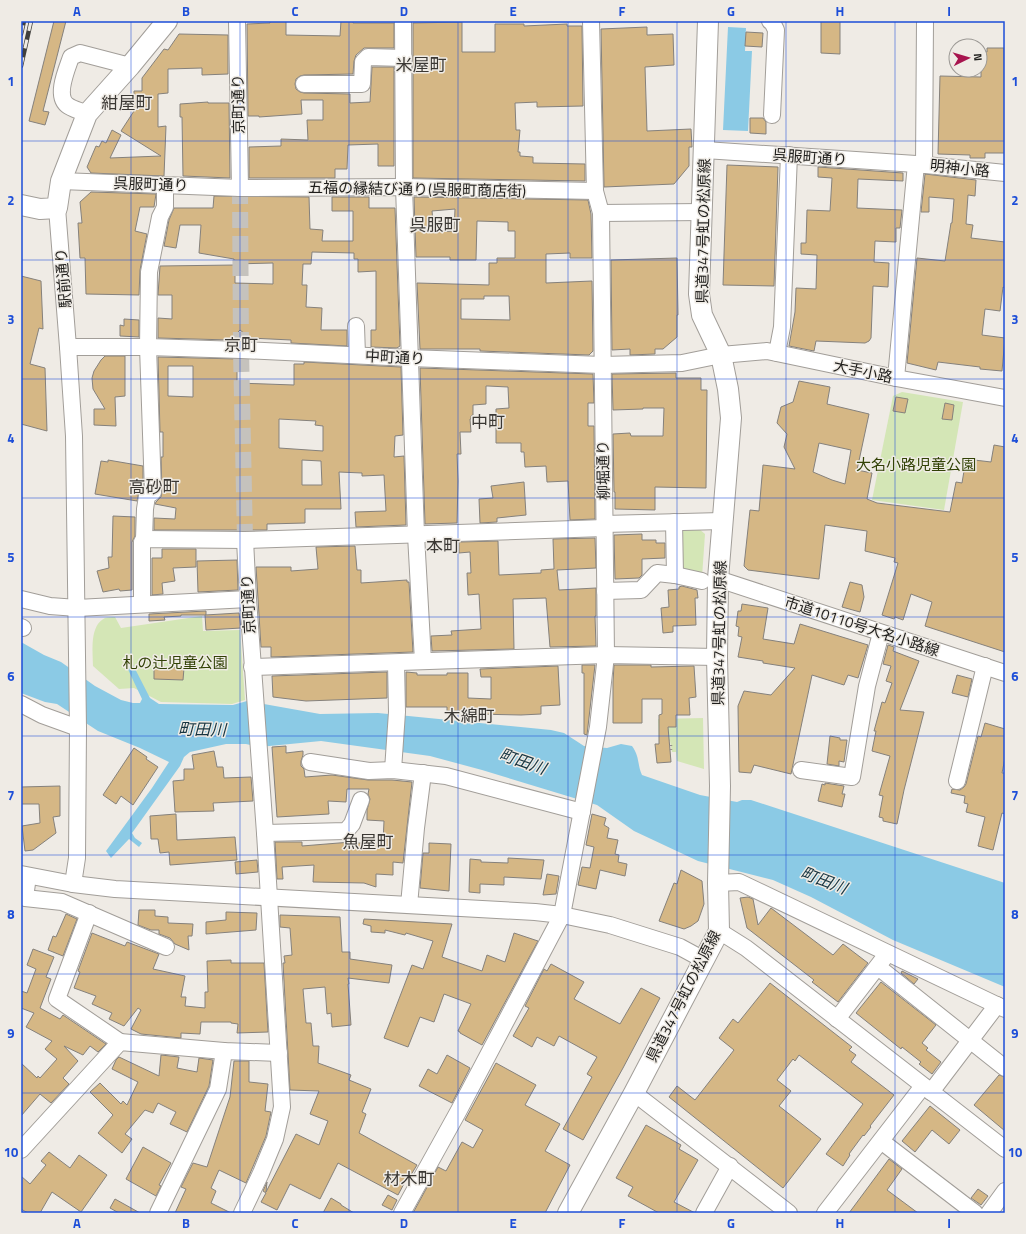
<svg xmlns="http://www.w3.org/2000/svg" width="1026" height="1234" font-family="'Titillium Web','Noto Sans JP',sans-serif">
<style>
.green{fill:#d4e6b6}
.water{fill:#8bcae5}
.building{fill:#d5b785;stroke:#85817c;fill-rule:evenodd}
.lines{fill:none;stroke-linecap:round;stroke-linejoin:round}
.minor-tunnel{stroke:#c5c2bd;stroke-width:16;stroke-dasharray:16 8;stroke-linecap:butt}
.minor-casing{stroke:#a29e99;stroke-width:18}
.major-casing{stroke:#a29e99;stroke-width:22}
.path{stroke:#94918d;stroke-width:2.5;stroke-dasharray:1 3;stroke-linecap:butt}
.minor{stroke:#fff;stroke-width:16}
.major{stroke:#fff;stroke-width:20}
.rail-casing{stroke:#403f3c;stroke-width:4.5}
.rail{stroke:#efebe5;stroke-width:3;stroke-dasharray:9;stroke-linecap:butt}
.grid{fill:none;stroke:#1d4ed8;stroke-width:1;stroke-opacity:0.55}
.labels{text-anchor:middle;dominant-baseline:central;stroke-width:3;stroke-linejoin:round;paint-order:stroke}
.street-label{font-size:15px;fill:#1f1e1c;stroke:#efebe5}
.park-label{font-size:15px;fill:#324206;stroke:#efebe5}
.water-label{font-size:16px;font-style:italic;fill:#163440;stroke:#efebe5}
.quarter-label{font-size:17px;fill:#3b3834;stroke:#efebe5}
.neatline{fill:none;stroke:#1d4ed8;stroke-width:1.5}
.grid-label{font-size:13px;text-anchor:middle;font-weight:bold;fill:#1d4ed8}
</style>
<rect width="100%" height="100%" fill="#efebe5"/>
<g class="green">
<path d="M902,392L963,402L944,510L872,500L893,396Z"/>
<path d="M678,529H699L705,534L702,577L679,572Z"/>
<path d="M202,616L203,631L240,630L245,700L232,704L161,702L134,688L119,689L93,666C93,651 89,626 105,618C108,617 112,617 115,617L121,628Z"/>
<path d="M703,718L704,769L677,761L676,752H672L670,741L659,742L658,719Z"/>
</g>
<g class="water">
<path d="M728,27L746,28L745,51H752L748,131L723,130Z"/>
<path d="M21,642L44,655L61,662L95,686L121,700L133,703H140L142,699L124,661L130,659L150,698L159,704L233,705L247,701L320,714L378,713L551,730L564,733L584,746L607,748L621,744L632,746C640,757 637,764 642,775L700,795L737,802L742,800H751L1005,883V987L893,940L811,897L773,880L698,861L634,831L597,805L482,770L430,756L321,741L259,747L246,744H226L190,752L184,757L180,766L132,833L135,838L142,843L139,847L129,839L111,858L106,851L152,788L169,762L140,748L98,731L57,704L45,702L21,693Z"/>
</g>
<g class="building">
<path d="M54,21H66L43,111L49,112L45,125L29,121Z"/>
<path d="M270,21H286V35L340,36L341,21H353V23H394V48H364L356,55L354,61L353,74L304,75L300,76L296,79L295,84L296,89L300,92L304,93L350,94V103L370,102L372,67H394V166H378V144L348,145L347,169H335V178H249V147L281,146V139L308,140L307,120H323V100H301L302,114L259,117V116H248L247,24L270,23Z"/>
<path d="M821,21H840V54L821,53Z"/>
<path d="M462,22V52H495V24H524V26L567,24V26H582L583,106L537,107V102L515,103L516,130H520L518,152H520V156L533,157V163L585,164V181L413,178V23Z"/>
<path d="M647,27V35L673,34L674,65L645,67L647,131L691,129L692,147H689V166L674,184L604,187L601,29Z"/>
<path d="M746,32L763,33L762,47L745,46Z"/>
<path d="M179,34L228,35V74L202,75V68L168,69V93L158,94V127L166,126L164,176L91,173L87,167L96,146L99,147L102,141L106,143L112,130L121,135L110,158L161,156L121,131L134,111V91H142V78L164,49L168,50Z"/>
<path d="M987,48H1004L1005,153H985V158H970V155L938,154L940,76L981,77V52H987Z"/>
<path d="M208,102V103H229L230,178L183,176L182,117H180V104Z"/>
<path d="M750,118H763L766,122V134L750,133Z"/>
<path d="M727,165L778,167L774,286L723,285Z"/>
<path d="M818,167L903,173V181L858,179L857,208L902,210L900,228H896V242L875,241L874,262L889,263L888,287L873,286L871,338L869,341L865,343L816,341L814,351L789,346L795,312L796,288L816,289L817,255L801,254V243H806L807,210L830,211L832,178L818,177Z"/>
<path d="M925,174L976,180L975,196L968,195L966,224L973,225L971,238L1005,242V288L1003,287L1000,311L985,309L982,335L1005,338L1002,371L980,369V367L938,362L936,370L907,363L917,258L945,261L951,223H952L954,199L929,197V212H921Z"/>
<path d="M91,192L156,194L154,207H140L135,231L147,234L140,270L139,295L86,294L85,258H80L78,223H82L80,202Z"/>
<path d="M214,196L309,197L310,229L323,230L322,241H353V211H332V197H369V208H395L400,346L397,348L371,347V330H376V271L358,272V259H354V253L312,252L311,264H303L302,285H307L306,307L322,308L321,330H347V346L291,343V340L250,338L240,330L230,340L158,338V318L172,319V295H158L160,266L235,265V283L273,284V263L234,264V259L199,253L201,225H180L176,248L164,246L169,220L174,208H213Z"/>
<path d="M414,197L588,200L591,214L592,258H570V253L546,254V283L592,281L593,351L589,355L480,351V349H420L417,283L489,285V263H497V258H515V231H508V222L477,221L476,260H450V257H416ZM455,209L454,231L434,232L432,211ZM484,296H509L510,320L461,319V299H484Z"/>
<path d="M677,258L678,315H677V337L663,349H655V354L630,355V349L612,350L611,260Z"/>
<path d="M21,276L41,281L43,329L39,328L30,364L45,368L47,431L21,424Z"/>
<path d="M124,319L139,320V337L120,336V325L124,326Z"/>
<path d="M105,356H125V396L115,397L116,426L94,425V409H105L93,389L92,378L94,371L101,360Z"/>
<path d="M158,357L237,359V383L294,385V364H304V362L401,367L403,435L395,436L394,457L404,456L406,525L356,527L355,512L386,511L384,475L362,476V473L339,472L341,509H305V523L267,524V530H154V518L175,519L176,508L155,504L156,502L161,497L162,492L161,457H163V432H160ZM168,366H193V397L168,396ZM279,419L316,421L315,425L323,426V451L279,448ZM302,460L321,461L322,485H302Z"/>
<path d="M420,368L593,374L594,403H588V426H594L595,519L570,520L568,481L547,482L546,466L525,467L524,452H521V443H496V409L509,408L508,387L488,386H486V404L473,405V415L471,416V419H470L471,432H460L461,454H457L458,481L457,523L425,524Z"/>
<path d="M676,373V378H701V390H707L706,488L655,487V510L615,509V492H614L613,434L630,433L631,436H663L664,408H643V409L613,410L612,374Z"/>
<path d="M799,381L830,387L827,404L869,414L857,470L872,473L867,499L877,503L950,512L956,482L962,483L966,459L991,462L994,445L1005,447V652L925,626L932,602L911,594L903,620L895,617L894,619L882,615L898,563L894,562L895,558L865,551L867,531L825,525L819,579L748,570L744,566L750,510L759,511L763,465L795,469L784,447L787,434L777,423L781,407L793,402ZM819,443L851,450L845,484L832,480L813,472Z"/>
<path d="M896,397L908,399L905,413L893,411Z"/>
<path d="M945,403L954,405L952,420L942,419Z"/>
<path d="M108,460L143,466V487L139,491L137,501L95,494L101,461L108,462Z"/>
<path d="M524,482L526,515L497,518V522L480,523L479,499L493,498L491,486Z"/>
<path d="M113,516L135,517V536L132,542V590L120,591L119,589L103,592L97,571L109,568L108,557H112Z"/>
<path d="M642,534V540H656V543H665V558L642,559V575L639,578L615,579L614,535Z"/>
<path d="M595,538L596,568L557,570L559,590L596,588V616H595L596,646L550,647L546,598L513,599L514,649L432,651L431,636L452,635L451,631L481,629L479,594L468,595L467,573H471L470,552L459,553V542L498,541L499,575L541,573V570L554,569L553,539Z"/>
<path d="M355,546L357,570H361V583L407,580V582H409L413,652L271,657V647H261L256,567H291V571L318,569L316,547Z"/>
<path d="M162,549H196V567L173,568L175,581L162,583L163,594L152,595V558H162Z"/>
<path d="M237,560L238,590L198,592L197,561Z"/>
<path d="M850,582L862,585L864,597L860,612L842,607Z"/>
<path d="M682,586L697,590L698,598H695L696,625L673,626V632L663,633L661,608L669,607L668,590L679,589V587Z"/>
<path d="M742,604L768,608L763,639L794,644L800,624L868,645L858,678L848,675L844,685L812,675L791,774L754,765L751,773L739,772L738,706L744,691L771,695L795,668L763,663V661L738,657L742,637L738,636L739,627L736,626L738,611H741Z"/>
<path d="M206,611V615H181V616L164,617L165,620L149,621V614Z"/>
<path d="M239,613L241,628L206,630L205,615Z"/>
<path d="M888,645L894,647L893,651L919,661L900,710L924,712L904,790L897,824L883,821V818L879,817L883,796L879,795L890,756L872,751L876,731H874L882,702L885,703L892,683L886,681L891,666L883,664Z"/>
<path d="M582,665H595L587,735L584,734V673H582Z"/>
<path d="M614,665H651V667L694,666L696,697L689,698L690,715H676V727H668L671,762L657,763L655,744H659V715L662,714V699H642V723H613V682Z"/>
<path d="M558,666L560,705L541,706V714L521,715L472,714V711H447V707H406V672L417,673V675H447V673H468V698L491,699V677H481L480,669Z"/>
<path d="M154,667L184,668L183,680L154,679Z"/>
<path d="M387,672V698L306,701L273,697L272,676Z"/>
<path d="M957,675L972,679L968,697L952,693Z"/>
<path d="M985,723L1005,729V758L1002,773H1005V814L1002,813L993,850L978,846L985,817L966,812L968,804L964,803L965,796L951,793L952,789L960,790L964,787L966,784L978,736L981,737Z"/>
<path d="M830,736L840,738V740H847L844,762L839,761V766L827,764Z"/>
<path d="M286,746V753L303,751V755L301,761V766L304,769L305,777L332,775L368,780H392L412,782L403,863L393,862V875L376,874V887L364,883L313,882L314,865L282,867L283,879H277L275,842H302V846L351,842V843H383L384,821L367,820V810L370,799L368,794L369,789H347L346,802L328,801L329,814L277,817L272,747Z"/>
<path d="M134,748L147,757L146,759L158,767L133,805L121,796L116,804L103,795Z"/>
<path d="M214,751L217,767H223L224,778L251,777L253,801L213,803L214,811L175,812L173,781L184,780V769H194L192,755Z"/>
<path d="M825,783L844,786L842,794H845L842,807L818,801L822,784L825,785Z"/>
<path d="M60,786V816L53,817L56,833L33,850L25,851L22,826L40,823L39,804H21V787Z"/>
<path d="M176,814L177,840L235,837L237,860L170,865L169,852L160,853L158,839H151L150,816Z"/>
<path d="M592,814L606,818L604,825L609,828L607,838L618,840L615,854L619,855L618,862L627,864L625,876L600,870L596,889L578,885L582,867L590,868L594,847L586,845Z"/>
<path d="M429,843L451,844L449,891L420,888L423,853H429Z"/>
<path d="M508,858L544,860L541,879L504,877V885L480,884V893L469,892L470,859L481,860V862L508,863Z"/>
<path d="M257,860L258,872L236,874L235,862Z"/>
<path d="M681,870L702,881L704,904L698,921L691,926L684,929L659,921L674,883L677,884Z"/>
<path d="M547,874L559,876L556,894L543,895Z"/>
<path d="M748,897L753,899L758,925L771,908L833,955L843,944L868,963L838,1002L812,982L814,980L747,928L740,898Z"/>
<path d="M139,910H155V916L168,917V923L193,924L192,936H188L189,950L175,944L170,938L159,934V930H151L138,925Z"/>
<path d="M226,912L257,913L256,930L206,934V922L226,920Z"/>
<path d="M66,914L77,919L63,956L48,950L53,936L56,937Z"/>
<path d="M280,915L340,917L342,952H350V959L392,965L389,983L348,978L349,984H348L351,1025L332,1027L331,1013L327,1014L325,987L303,989L306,1023H311L313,1046H319L318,1063L351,1075L349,1080L371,1089L362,1112L366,1114L359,1133L417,1165L409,1178H407L398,1195L338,1163L320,1199L290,1184L277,1210L261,1202L266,1193L263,1191L267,1182L266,1192L296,1134L319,1145L328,1121L310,1114L319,1091L290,1090L283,963H285L284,956L292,955L290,928L280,927Z"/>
<path d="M364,919L452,924L442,957L482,971L487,955L505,962L514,933L538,941L482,1045L460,1033V1032L458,1031L471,1004L444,994L434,1022L420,1017L408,1047L384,1038L412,965L423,969L433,941L406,933L405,935L385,930V933L371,932V926L363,924Z"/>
<path d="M92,933L125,946L127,942L159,954L153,969L185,976L181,997H186L185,1006L205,1008V992H208L207,961L231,960V963H264L268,1032L237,1033L238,1024L231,1023V1022H201L200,1034L181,1033V1038L141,1034L131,1029L141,1010L138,1008L124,1026L109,1019L112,1013L92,1004L96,996L74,988L80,972L78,971Z"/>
<path d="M33,949L54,957L46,977L51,979L40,1008L60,1019L63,1015L106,1044L98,1052L90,1046L83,1055L64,1046L78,1061L63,1078L69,1084L51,1103L40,1094L21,1116V1063L37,1078L38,1076L40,1078L57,1059L45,1049L52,1041L26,1027L34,1013L21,1008V991L27,993L36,969L27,965Z"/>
<path d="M551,964L584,982L574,999L620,1024L641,988L660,998L623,1068L583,1140L563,1129L592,1077L587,1074L597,1057L559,1036L554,1046L537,1037L532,1047L513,1036L529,1008L525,1006L544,969L547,971Z"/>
<path d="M902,971L918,979L914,984L901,973Z"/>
<path d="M881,982L936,1025L922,1043L928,1048L926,1050L941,1062L932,1074L919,1064L921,1062L902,1047L901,1049L856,1013Z"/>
<path d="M770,983L852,1047L849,1050L856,1055L851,1062L894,1095L870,1126L871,1127L864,1136L863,1135L849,1154L850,1155L843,1166L826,1154L863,1104L799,1055L795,1061L793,1059L777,1080L791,1091L779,1106L821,1139L783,1188L669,1097L677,1086L695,1100L734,1050L719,1038L733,1019L738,1023Z"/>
<path d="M161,1055L179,1057L177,1068L197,1072L199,1058L213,1060L209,1086L187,1132L170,1124L176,1112L158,1103L153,1113L145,1110L125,1134L132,1139L122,1153L98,1133L113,1115L90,1092L100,1083L121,1104L123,1101L127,1105L138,1082L112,1069L116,1060L119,1057L159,1076Z"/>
<path d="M447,1055L470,1068L452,1103L419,1086L428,1069L437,1074Z"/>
<path d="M234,1061H249V1082L268,1084L265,1111L271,1112L266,1136L246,1183L219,1170L211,1188L216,1191L211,1203L231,1213H175L186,1189L181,1187L193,1163L207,1167L230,1097Z"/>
<path d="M496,1063L536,1085L525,1105L560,1124L545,1151L570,1165L545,1213H413L438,1167L446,1171L462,1142L473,1148L483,1130L465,1120Z"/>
<path d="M999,1075L1005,1077V1131L974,1105Z"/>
<path d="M930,1106L960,1130L949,1144L932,1130L915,1152L902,1141Z"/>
<path d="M646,1125L681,1145L679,1149L698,1160L674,1202L695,1213H659L628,1196L633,1187L616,1178Z"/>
<path d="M143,1147L171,1163L159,1185L161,1186L156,1196L126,1179Z"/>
<path d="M49,1152L70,1168L79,1155L107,1175L81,1212L52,1192L40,1213H28L21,1209V1176L30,1184L46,1165L41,1161Z"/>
<path d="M889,1159L902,1169L887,1190L918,1213H849Z"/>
<path d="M978,1189L988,1196L981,1205L971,1198Z"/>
<path d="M388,1195L397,1200L392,1210L382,1205Z"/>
<path d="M331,1198L341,1204V1205L354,1213H323Z"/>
<path d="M115,1199L140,1213H119L110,1208Z"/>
</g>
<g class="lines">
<path class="minor-tunnel" d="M240,188L241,350L245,540"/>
<g class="minor-casing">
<g id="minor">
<path d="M237,21L240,188"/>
<path d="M403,21L404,187L416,535L423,661"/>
<path d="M770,21L772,22L776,30L772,115"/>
<path d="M304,84H362L363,62L368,57L404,58"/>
<path d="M87,114C81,111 72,109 67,105C55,95 67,69 71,57L80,53L130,66"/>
<path d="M705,150L916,164L1005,173"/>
<path d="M924,165L925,21"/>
<path d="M61,181L240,188L404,187L595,191"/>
<path d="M57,208L68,347L74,436L78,728L77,858L73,884"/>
<path d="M601,213L702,212"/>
<path d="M356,326L357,355"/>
<path d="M68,347H148L241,350L410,358L602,365L682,363L721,355L767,351L896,378L1005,398"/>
<path d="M777,353L782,327L789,155"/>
<path d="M896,378L916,164"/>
<path d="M674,522L675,575"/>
<path d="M604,524L722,521"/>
<path d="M144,539L145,509L147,496L153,492L148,347L149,272L160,217L165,207V185"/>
<path d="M718,579L1005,673"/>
<path d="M605,591L641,590L657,573L675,575L702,581"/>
<path d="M21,599L50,606L77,608L248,599"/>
<path d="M142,604V542L144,539L245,540L604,528"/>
<path d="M21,627L23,628"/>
<path d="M252,667L606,655L717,657"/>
<path d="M21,704L42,715L78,728"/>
<path d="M310,762L369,771L393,770L446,776L582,812"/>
<path d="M393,770L397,712L396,663"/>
<path d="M801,770L852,777L867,686L881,633"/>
<path d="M957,781L985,666"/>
<path d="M265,833L346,831L352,824L361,800"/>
<path d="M21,874L73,884L115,889L535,912L562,915L610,925L680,947L704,960"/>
<path d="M28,876L25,898L62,902L166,947"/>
<path d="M718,883L739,882L1005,1009"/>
<path d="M409,905L416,828L423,773"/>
<path d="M89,913L57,999L120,1042"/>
<path d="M719,931L746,948L1005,1149"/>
<path d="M878,967L1005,1068"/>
<path d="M837,1019L884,958"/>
<path d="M931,1092L997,1005"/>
<path d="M634,1093L789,1213"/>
<path d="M881,1141L975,1213"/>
<path d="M21,1150L120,1042L224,1051L279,1053"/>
<path d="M158,1213L218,1089L224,1051"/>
<path d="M242,1213L261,1173L275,1139L282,1107L265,833L248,599L245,540"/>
<path d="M402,1213L458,1112L562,915L598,727L606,655L601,213L595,191L591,21"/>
<path d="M704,1213L730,1166"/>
<path d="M825,1213L923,1086"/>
<path d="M989,1213L1005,1191"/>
</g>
</g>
<g class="major-casing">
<g id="major">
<path d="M21,205L40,209L57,208L61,181L87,114L130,66L167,21"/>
<path d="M568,1213L634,1093L719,931L718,883L720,786L717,657L718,579L731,418L728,389L721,355L702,315L699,294L708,21"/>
</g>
</g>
<path class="path" d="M671,745V753"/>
<use href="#minor" class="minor"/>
<use href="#major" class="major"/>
<g class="rail-casing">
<g id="rail">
<path d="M21,34L24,21"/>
<path d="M21,66L31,21"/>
</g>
</g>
<use href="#rail" class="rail"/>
</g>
<path class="grid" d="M131,21V1213M240,21V1213M349,21V1213M458,21V1213M568,21V1213M677,21V1213M786,21V1213M895,21V1213M21,141H1005M21,260H1005M21,379H1005M21,498H1005M21,617H1005M21,736H1005M21,855H1005M21,974H1005M21,1093H1005"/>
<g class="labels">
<g class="street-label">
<text transform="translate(238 104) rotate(-91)">京町通り</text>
<text transform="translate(810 157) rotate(4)">呉服町通り</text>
<text transform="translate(960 168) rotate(6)">明神小路</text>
<text transform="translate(151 184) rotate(2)">呉服町通り</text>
<text transform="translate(417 189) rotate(1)">五福の縁結び通り(呉服町商店街)</text>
<text transform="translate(703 231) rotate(-89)">県道347号虹の松原線</text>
<text transform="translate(63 278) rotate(-95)">駅前通り</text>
<text transform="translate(395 357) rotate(3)">中町通り</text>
<text transform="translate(863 371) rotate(12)">大手小路</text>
<text transform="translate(603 470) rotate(-91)">柳堀通り</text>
<text transform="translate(248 604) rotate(-93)">京町通り</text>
<text transform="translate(862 626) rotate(18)">市道10110号大名小路線</text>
<text transform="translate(719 633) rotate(-89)">県道347号虹の松原線</text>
<text transform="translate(683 996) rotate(-63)">県道347号虹の松原線</text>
</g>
<g class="park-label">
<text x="916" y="464">大名小路児童公園</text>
<text x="175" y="662">札の辻児童公園</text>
</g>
<g class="water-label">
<text transform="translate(202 729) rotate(1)">町田川</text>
<text transform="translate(523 761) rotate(19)">町田川</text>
<text transform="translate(824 880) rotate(21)">町田川</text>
</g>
<g class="quarter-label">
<text x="421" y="65">米屋町</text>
<text x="127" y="103">紺屋町</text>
<text x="435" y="225">呉服町</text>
<text x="241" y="345">京町</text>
<text x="488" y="422">中町</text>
<text x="154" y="487">高砂町</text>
<text x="443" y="546">本町</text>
<text x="469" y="716">木綿町</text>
<text x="368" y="842">魚屋町</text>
<text x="409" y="1179">材木町</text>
</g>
</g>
<rect width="1026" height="1234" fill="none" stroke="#efebe5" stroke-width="44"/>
<g transform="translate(968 58) rotate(85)"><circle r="19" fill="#efebe5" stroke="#9c9995"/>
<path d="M0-3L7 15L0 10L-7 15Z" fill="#a7144e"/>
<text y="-6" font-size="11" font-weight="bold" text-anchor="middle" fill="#1f1e1c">N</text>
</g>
<rect x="22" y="22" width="982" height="1190" class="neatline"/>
<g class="grid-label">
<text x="77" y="16">A</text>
<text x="186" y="16">B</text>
<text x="295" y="16">C</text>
<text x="404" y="16">D</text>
<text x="513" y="16">E</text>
<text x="622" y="16">F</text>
<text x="731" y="16">G</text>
<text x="840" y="16">H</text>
<text x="949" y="16">I</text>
<text x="11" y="86">1</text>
<text x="1015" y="86">1</text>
<text x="11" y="205">2</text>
<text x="1015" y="205">2</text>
<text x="11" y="324">3</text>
<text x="1015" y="324">3</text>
<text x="11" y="443">4</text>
<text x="1015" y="443">4</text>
<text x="11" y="562">5</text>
<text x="1015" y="562">5</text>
<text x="11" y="681">6</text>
<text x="1015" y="681">6</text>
<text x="11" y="800">7</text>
<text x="1015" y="800">7</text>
<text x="11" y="919">8</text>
<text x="1015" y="919">8</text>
<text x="11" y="1038">9</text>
<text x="1015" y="1038">9</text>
<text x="11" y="1157">10</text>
<text x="1015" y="1157">10</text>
<text x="77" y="1228">A</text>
<text x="186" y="1228">B</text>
<text x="295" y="1228">C</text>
<text x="404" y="1228">D</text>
<text x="513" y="1228">E</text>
<text x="622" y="1228">F</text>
<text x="731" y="1228">G</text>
<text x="840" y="1228">H</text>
<text x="949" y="1228">I</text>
</g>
</svg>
